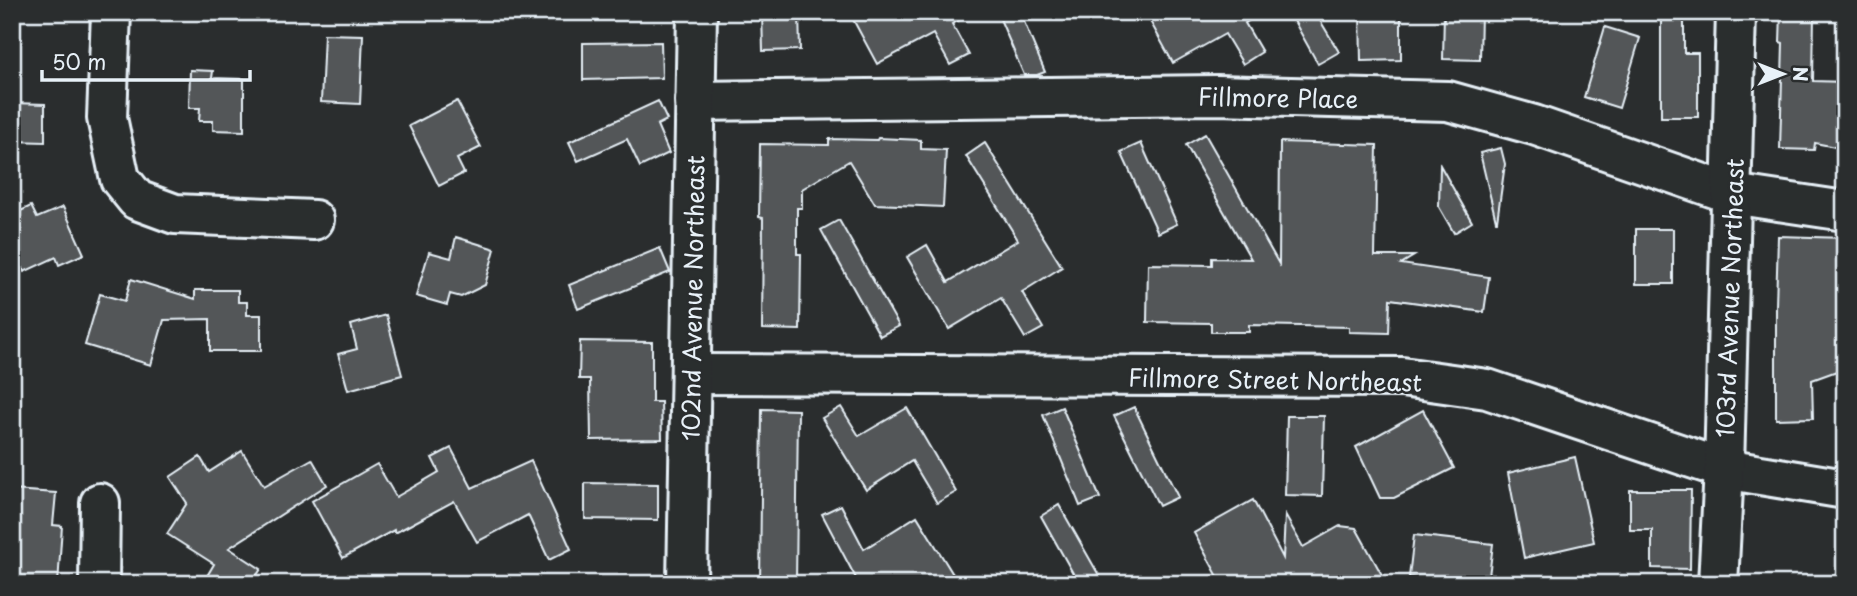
<svg xmlns="http://www.w3.org/2000/svg" width="1857" height="596" font-family="'Playpen Sans',sans-serif">
<style>
.building{fill:#535759;stroke:#e8f1f8;stroke-width:2}
.lines{fill:none;stroke-linecap:round;stroke-linejoin:round}
.minor-casing{stroke:#e8f1f8;stroke-width:44}
.minor{stroke:#2a2d2e;stroke-width:38}
.labels{text-anchor:middle;dominant-baseline:central;stroke-width:5;stroke-linejoin:round;paint-order:stroke}
.street-label{font-size:24px;fill:#e8f1f8;stroke:#2a2d2e}
</style>
<rect width="100%" height="100%" fill="#2a2d2e"/>
<filter id="ink" filterUnits="userSpaceOnUse"><feTurbulence type="fractalNoise" baseFrequency=".0143" numOctaves="2"/><feDisplacementMap in="SourceGraphic" scale="14" xChannelSelector="R" yChannelSelector="G"/><feConvolveMatrix kernelMatrix="1 2 1 2 8 2 1 2 1" color-interpolation-filters="sRGB"/></filter>
<g filter="url(#ink)">
<g class="building">
<path d="M762,12H799L800,50L763,51Z"/>
<path d="M849,12H974L952,24L969,55L950,65L933,34L877,64Z"/>
<path d="M997,12H1020L1045,72L1037,75H1024Z"/>
<path d="M1145,12H1264L1245,23L1262,52L1243,64L1225,34L1173,63Z"/>
<path d="M1289,12H1315L1339,52L1318,64Z"/>
<path d="M1360,12H1401V60L1361,61Z"/>
<path d="M1444,12H1481L1480,60L1443,59Z"/>
<path d="M1661,12H1684V53H1698V117H1661Z"/>
<path d="M1781,12H1814L1813,81L1845,82V149L1815,143L1814,150L1780,149L1783,43L1780,42Z"/>
<path d="M1605,27L1640,38L1619,108L1584,97Z"/>
<path d="M324,34L363,35L360,104L321,102Z"/>
<path d="M661,42L662,78L583,80V43Z"/>
<path d="M190,70L213,71L212,78L244,79V131L213,130V121H199L200,108H189Z"/>
<path d="M457,101L481,147L457,159L464,173L439,186L409,126Z"/>
<path d="M658,101L667,120L657,125L669,153L640,167L627,139L578,161L569,142Z"/>
<path d="M12,103L45,104V142L12,141Z"/>
<path d="M1205,134L1279,264L1280,142L1377,145L1375,256H1414L1401,264L1489,277L1484,312L1390,299L1389,333L1349,332V327L1249,325V332H1211V323L1147,322L1148,264L1212,265V258L1251,259L1186,145Z"/>
<path d="M878,138L921,140V149L946,150L943,207L875,204L849,161L802,189V208H797V254H801L800,330L762,329L763,218L759,217L760,144L829,145V139L877,140Z"/>
<path d="M985,143L1062,267L1022,292L1043,328L1025,338L1001,298L949,329L907,257L927,245L948,282L1018,240L966,156Z"/>
<path d="M1141,143L1177,224L1158,233L1121,152Z"/>
<path d="M1501,148L1505,164L1497,221H1496L1480,153Z"/>
<path d="M1440,165L1472,222L1454,233L1439,207Z"/>
<path d="M31,206L37,218L63,207L84,254L59,265L56,257L24,272L12,244V215Z"/>
<path d="M839,220L899,326L880,336L821,230Z"/>
<rect x="1636" y="229" width="37" height="55"/>
<path d="M1778,236L1845,238V368L1812,380L1813,418L1776,419V306Z"/>
<path d="M456,237L495,249L485,285L461,297L450,294L447,305L416,296L429,252L451,258Z"/>
<path d="M660,248L670,272L578,309L569,285Z"/>
<path d="M131,279L195,299V290H238V302H247V315H261V351H210V319L164,320L151,365L85,345L100,294L125,301Z"/>
<path d="M386,315L402,375L348,390L338,354L357,349L351,325Z"/>
<path d="M580,341L652,342V402H661L662,439L591,440L590,379H579Z"/>
<path d="M841,407L859,436L907,408L956,492L937,503L912,461L866,490L822,418Z"/>
<path d="M1062,407L1100,498L1080,506L1043,415Z"/>
<path d="M1134,407L1178,497L1159,506L1114,416Z"/>
<path d="M762,409L798,410L796,584H760Z"/>
<path d="M1423,410L1454,468L1394,498H1380L1356,447Z"/>
<path d="M1287,416H1324L1322,496L1285,495Z"/>
<path d="M451,448L472,488L531,461L571,549L549,560L528,515L477,542L454,501L395,533L394,530L343,558L312,501L377,464L396,497L439,472L432,458Z"/>
<path d="M242,451L264,486L312,459L327,485L229,548L261,569L251,584H219L207,576L214,564L167,534L187,503L170,477L200,457L209,472Z"/>
<path d="M1575,457L1594,542L1524,558L1508,473Z"/>
<path d="M585,483L658,484V520L585,519Z"/>
<path d="M12,490L56,493L53,525L62,526L58,584H12Z"/>
<path d="M1630,490H1691L1690,569L1652,568V530H1630Z"/>
<path d="M1253,500L1283,558L1285,515L1303,547L1340,526L1356,528L1387,584H1222L1194,533Z"/>
<path d="M841,505L864,549L917,516L959,584H859L822,514Z"/>
<path d="M1059,505L1104,584H1079L1041,516Z"/>
<path d="M1414,535L1493,544L1488,584H1470L1409,577Z"/>
</g>
<g class="lines">
<g class="minor-casing">
<g id="minor">
<path d="M111,12L107,118L120,179L137,200L175,214L314,220"/>
<path d="M695,101L1217,95L1448,101L1534,125L1732,194L1845,211"/>
<path d="M691,374L1402,377L1487,389L1724,469L1845,489"/>
<path d="M99,584L100,503"/>
<path d="M687,584L697,12"/>
<path d="M1718,584L1724,469L1736,12"/>
</g>
</g>
<use href="#minor" class="minor"/>
</g>
</g>
<g class="labels">
<g class="street-label">
<text transform="translate(1278 97) rotate(1)">Fillmore Place</text>
<text transform="translate(692 298) rotate(-89)">102nd Avenue Northeast</text>
<text transform="translate(1729 298) rotate(-88)">103rd Avenue Northeast</text>
<text transform="translate(1275 379) rotate(1)">Fillmore Street Northeast</text>
</g>
</g>
<rect width="1857" height="596" fill="none" stroke="#2a2d2e" stroke-width="42"/>
<rect x="21" y="21" width="1815" height="554" fill="none" stroke="#e8f1f8" stroke-width="2.5" filter="url(#ink)"/>
<g transform="translate(1783 74) rotate(90)" stroke="#2a2d2e" stroke-width="5" paint-order="stroke">
<path d="M0-5L12 26L0 18L-12 26Z" fill="#e8f1f8"/>
<text y="-10" font-size="19" font-weight="bold" text-anchor="middle" fill="#e8f1f8">N</text>
</g>
<path d="M42 70v10h208v-10" fill="none" stroke="#e8f1f8" stroke-width="3.5"/>
<text x="52" y="70" font-size="21" fill="#e8f1f8" stroke="#2a2d2e" stroke-width="5" paint-order="stroke">50 m</text>
</svg>
